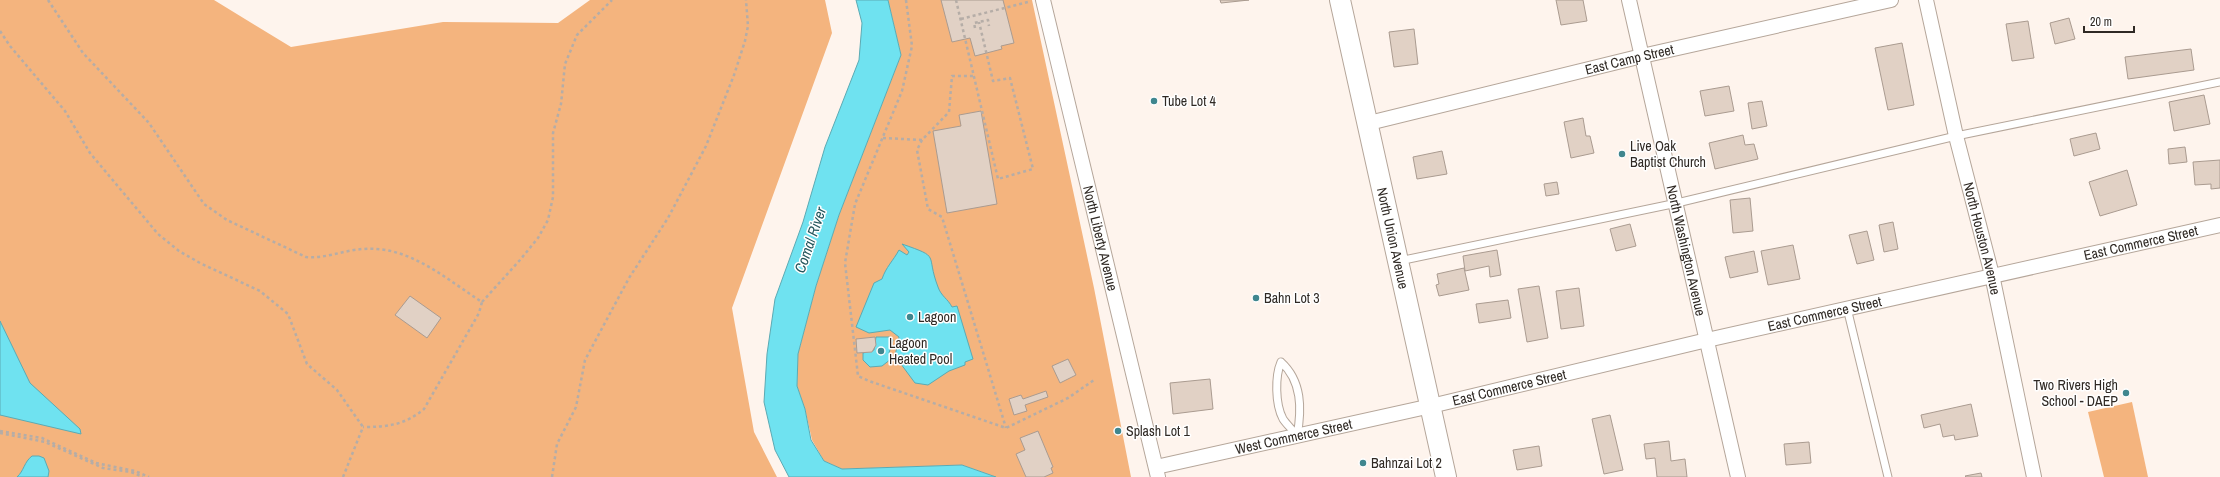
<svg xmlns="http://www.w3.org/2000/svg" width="2220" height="477" font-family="'Archivo Narrow',sans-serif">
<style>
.green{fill:#f4b47e}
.water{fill:#6fe2f0;stroke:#5caab3}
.building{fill:#e1d1c5;stroke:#aa9b90}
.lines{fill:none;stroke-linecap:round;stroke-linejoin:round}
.lane-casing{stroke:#b5a69a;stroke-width:9}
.street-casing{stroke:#b5a69a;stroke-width:16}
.secondary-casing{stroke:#b5a69a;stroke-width:22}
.path{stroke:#b5ada7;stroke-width:2.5;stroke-dasharray:3 3;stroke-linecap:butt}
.lane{stroke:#fff;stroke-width:7}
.street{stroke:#fff;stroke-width:14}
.secondary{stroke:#fff;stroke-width:20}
.poi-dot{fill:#3f868e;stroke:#fff;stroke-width:1.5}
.labels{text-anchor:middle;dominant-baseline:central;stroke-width:3;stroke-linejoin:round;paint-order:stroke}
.street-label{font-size:14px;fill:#2f2924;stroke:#fff}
.poi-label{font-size:14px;fill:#2f2924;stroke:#fff;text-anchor:start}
.water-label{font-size:15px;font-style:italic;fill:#25575d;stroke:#fff}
</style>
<rect width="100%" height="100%" fill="#fef4ed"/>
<g class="green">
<path d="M0,0H214L291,47L443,22L558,23L590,0H825L832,33L732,308L754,432L777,477H0Z"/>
<path d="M888,0H1032L1094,288L1131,477H996L962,465L842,469L824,461L812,440L805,409L797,386L798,354L816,286L839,215L901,55Z"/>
<path d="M2132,402L2148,477H2104L2088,412Z"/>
</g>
<g class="water">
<path d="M856,0H888L901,55L839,215L816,286L798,354L797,386L805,409L811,440L824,461L842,469L962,465L996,477H789L775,450L764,402L767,354L775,299L803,222L825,147L859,60L862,23Z"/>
<path d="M902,244C942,258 925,253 938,287C941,296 948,299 952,307L957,306L973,359L965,362V365L949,371L928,385L915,383L895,356L899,337L890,330L869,333L856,327L874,283L882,279C886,267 893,261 899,250L907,255L909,252Z"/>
<path d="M0,321L30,383L80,429L81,434L0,415Z"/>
<path d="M876,337H890L893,340L889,353L891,359L882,366L870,367L863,360V353L874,350Z"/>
<path d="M32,456H39L44,458L49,471L48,477H17C24,471 24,462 32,456Z"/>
</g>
<g class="building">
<path d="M941,0H1003L1014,43L1001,46L1002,49L975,56L970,38L952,42Z"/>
<path d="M1220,0H1249L1221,3Z"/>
<path d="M1556,0H1583L1587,21L1561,25Z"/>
<path d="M2069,18L2075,39L2055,44L2050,23Z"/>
<path d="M2028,21L2034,58L2012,61L2006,24Z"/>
<path d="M1414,29L1418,64L1394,67L1389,32Z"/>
<path d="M1902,43L1914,105L1888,110L1875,48Z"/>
<path d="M2191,49L2194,70L2128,79L2125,57Z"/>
<path d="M1729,86L1734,111L1705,116L1700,91Z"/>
<path d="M2204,95L2210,124L2174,131L2169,102Z"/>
<path d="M1762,101L1767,126L1752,129L1748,103Z"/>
<path d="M981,111L997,204L947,213L933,131L961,126L959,115Z"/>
<path d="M1583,118L1586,136H1590L1594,153L1571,158L1564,122Z"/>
<path d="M2096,133L2100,149L2074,156L2070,139Z"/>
<path d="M1743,135L1745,145L1754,144L1758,159L1715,169L1709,143Z"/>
<path d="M2185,147L2187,162L2169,164L2168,149Z"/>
<path d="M1442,151L1447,174L1417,179L1413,157Z"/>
<path d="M2220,160V188L2211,189V184L2195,185L2193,162Z"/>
<path d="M2127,170L2137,205L2100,216L2089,182Z"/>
<path d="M1557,182L1559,194L1546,196L1544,184Z"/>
<path d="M1750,198L1753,231L1733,233L1730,200Z"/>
<path d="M1893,222L1898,249L1884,252L1879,225Z"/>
<path d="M1630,224L1636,246L1616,251L1610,229Z"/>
<path d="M1867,231L1874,260L1857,264L1849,235Z"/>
<path d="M1793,245L1800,279L1768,285L1761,251Z"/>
<path d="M1497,250L1501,275L1490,277L1489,266L1465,271L1463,256Z"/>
<path d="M1754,251L1758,272L1730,278L1725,257Z"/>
<path d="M1464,268L1469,290L1439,296L1436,285L1439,284L1437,274Z"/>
<path d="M1539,286L1548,338L1527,342L1518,289Z"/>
<path d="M1579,288L1584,326L1561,329L1556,291Z"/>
<path d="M410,296L441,318L427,338L395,315Z"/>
<path d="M1508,300L1511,318L1479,323L1476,304Z"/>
<path d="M875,337L876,345L872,352L857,353L856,339Z"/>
<path d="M1068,359L1076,375L1060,383L1052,366Z"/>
<path d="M1210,379L1213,409L1173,414L1170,383Z"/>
<path d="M1046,391L1048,397L1025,405L1027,411L1014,415L1009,399L1021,395L1023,399Z"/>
<path d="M1971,404L1978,436L1955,440L1954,435L1943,437L1940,424L1924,428L1921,415Z"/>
<path d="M1610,415L1623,470L1604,474L1592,419Z"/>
<path d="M1038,431L1053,467L1051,468L1053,473L1044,477H1026L1016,454L1025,450L1020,438Z"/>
<path d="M1669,441L1671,461L1685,459L1687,477H1657L1655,458L1646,459L1644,444Z"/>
<path d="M1809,442L1811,463L1786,465L1784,444Z"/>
<path d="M1539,446L1542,466L1517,470L1513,450Z"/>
<path d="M1981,473L1982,477H1966L1965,476Z"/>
</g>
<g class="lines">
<g class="lane-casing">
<g id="lane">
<path d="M1399,261L1677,203L1956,136L2220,82"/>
<path d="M1847,308L1888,477"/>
<path d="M1281,362C1302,381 1302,409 1297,436C1293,430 1287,425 1283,419C1275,404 1275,376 1281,362Z"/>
</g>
</g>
<g class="street-casing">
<g id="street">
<path id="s1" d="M1043,0L1158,477"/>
<path id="s2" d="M1629,0L1738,477"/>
<path id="s3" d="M1926,0L1956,136L1992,275L2034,477"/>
<path id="s4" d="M1369,123L1642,56L1891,0"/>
<path id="s5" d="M1156,467L1431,406L1707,340L2220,225"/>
</g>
</g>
<g class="secondary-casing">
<g id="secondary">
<path id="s6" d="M1340,0L1446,477"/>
</g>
</g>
<g class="path">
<path d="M48,0L83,53L149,123L204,204L227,220L306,257C325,259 344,250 363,249C409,245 446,279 482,302L479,313L424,409C405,425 387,427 363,427"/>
<path d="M906,0L912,46L902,91L855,204L845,263L858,376L869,381L1006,428L1068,398L1094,380"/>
<path d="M956,0L998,179L1033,169L1010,78L993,81L979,22"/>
<path d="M961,19L1028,2"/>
<path d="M975,28L974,23L988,20L989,26"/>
<path d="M0,31L10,46L65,111L90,153L158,234L179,251L200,263L260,291L288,314L307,364L337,390L363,427"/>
<path d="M883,138L922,140L949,112L952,76H974"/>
<path d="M922,140L917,150L928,209L942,217L1006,428"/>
<path d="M482,302L520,260L538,238L548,220L553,197V133L561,104L565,64L577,35L612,0"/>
<path d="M0,431L42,438L96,463L135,471L149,477"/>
<path d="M0,433L45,442L103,468L131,472L143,477"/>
<path d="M343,477L363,427"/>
<path d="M552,477L557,444L576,407L585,360L629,278L668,218L706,146L734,75L745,41L748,26L746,0"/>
</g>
<use href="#lane" class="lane"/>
<use href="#street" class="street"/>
<use href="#secondary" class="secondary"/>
</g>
<g class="poi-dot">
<circle cx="1154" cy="101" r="4"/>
<circle cx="1622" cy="154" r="4"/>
<circle cx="1256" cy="298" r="4"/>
<circle cx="910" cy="317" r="4"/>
<circle cx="881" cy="351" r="4"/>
<circle cx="2126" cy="393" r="4"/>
<circle cx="1118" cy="431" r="4"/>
<circle cx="1363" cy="463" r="4"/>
</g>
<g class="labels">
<g class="street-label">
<text stroke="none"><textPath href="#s4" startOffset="268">East Camp Street</textPath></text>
<text stroke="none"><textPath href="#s1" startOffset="245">North Liberty Avenue</textPath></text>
<text stroke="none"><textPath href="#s6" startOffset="244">North Union Avenue</textPath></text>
<text stroke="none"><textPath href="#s3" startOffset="245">North Houston Avenue</textPath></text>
<text stroke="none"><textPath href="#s5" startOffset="1010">East Commerce Street</textPath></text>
<text stroke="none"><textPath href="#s2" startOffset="257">North Washington Avenue</textPath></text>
<text stroke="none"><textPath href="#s5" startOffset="686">East Commerce Street</textPath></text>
<text stroke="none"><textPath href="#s5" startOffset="362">East Commerce Street</textPath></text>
<text stroke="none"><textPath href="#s5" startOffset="141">West Commerce Street</textPath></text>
</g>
<g class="poi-label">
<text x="1162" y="101">Tube Lot 4</text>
<text x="1630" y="146">Live Oak<tspan x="1630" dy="16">Baptist Church</tspan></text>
<text x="1264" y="298">Bahn Lot 3</text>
<text x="918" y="317">Lagoon</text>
<text x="889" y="343">Lagoon<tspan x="889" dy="16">Heated Pool</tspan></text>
<text x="2118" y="385" text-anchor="end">Two Rivers High<tspan x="2118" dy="16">School - DAEP</tspan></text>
<text x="1126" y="431">Splash Lot 1</text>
<text x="1371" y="463">Bahnzai Lot 2</text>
</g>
<g class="water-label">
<text transform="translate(810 240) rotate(-71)">Comal River</text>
</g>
</g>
<path d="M2084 26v6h50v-6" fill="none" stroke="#2f2924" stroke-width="2"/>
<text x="2090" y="26" font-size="12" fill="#2f2924" stroke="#ffffff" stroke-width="3" paint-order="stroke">20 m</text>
</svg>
